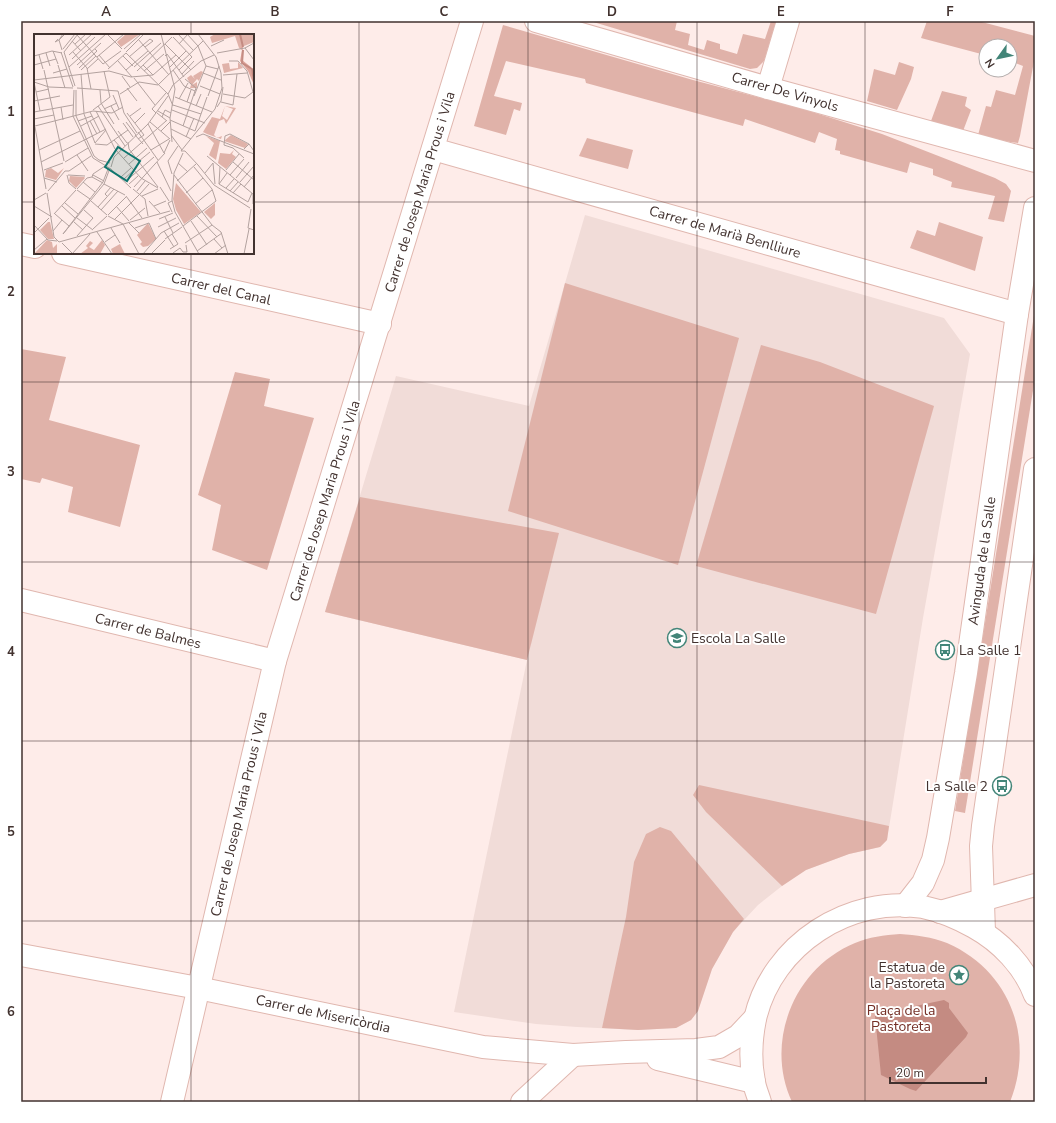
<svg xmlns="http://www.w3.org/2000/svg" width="1056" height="1123" font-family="'Nunito Sans',sans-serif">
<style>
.built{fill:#f1dcd8}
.green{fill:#e0b2a9}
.water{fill:#c48b82}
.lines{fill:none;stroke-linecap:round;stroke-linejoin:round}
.street-casing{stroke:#e0b7af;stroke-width:24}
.secondary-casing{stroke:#e0b7af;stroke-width:24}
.street{stroke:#fff;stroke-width:22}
.secondary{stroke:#fff;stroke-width:22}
.grid{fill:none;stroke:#42322f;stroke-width:1;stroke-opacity:0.55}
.labels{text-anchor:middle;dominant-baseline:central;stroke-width:4;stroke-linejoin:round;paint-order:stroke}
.street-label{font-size:14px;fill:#42322f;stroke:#fff}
.poi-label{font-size:14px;fill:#42322f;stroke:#fff;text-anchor:start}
.park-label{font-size:14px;fill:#742f26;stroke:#fff}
.inset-river{fill:none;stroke:#c48b82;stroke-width:2}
.inset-road{fill:none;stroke:#b3a29f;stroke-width:1}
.view{fill:#0f766e;fill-opacity:0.15;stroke:#0f766e;stroke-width:2}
.inset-edge{fill:none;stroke:#42322f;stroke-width:2}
.neatline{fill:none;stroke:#42322f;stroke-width:1.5}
.grid-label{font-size:13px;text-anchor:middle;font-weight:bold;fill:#42322f}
</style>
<rect width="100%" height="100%" fill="#feece9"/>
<path class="built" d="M585,215L944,318L970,354L923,618L887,840L880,847L849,854L806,870L782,886L758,905L733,932L712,969L698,1011L691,1020L676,1028L638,1030L577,1027L536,1024L454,1012L527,660L325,612L396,376L529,406Z"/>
<g class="green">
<path d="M590,21L623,22V21H677L675,30L690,34L688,45L704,50L707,40L720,44V49L737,54L743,34L765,39L771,21H776L764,61L757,68L750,69Z"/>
<path d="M927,21H978L1035,36V56L1020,136L1018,143L1010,142L978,135L986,106L991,107L996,90L1015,95L1023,66L1010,61V46H986L985,55L921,38Z"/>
<path d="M503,25L693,80L806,110L882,134L995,178L1006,184L1011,191L1004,222L988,219L995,196L951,187L952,182L933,175V169L910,162L907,173L840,154V151L835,150L837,139L819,132L815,143L745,119L743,126L586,83L585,79L506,61L494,96L522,103L520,111L514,109L506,135L474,126Z"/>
<path d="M899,62L914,67L911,79L897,110L867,101L874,69L895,75Z"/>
<path d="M942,91L967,97L965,106L971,110L963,131L931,121Z"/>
<path d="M587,138L633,150L628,169L579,156Z"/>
<path d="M939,222L983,237L975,271L910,248L917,230L935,236Z"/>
<path d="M565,283L739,338L678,565L508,511Z"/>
<path d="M1035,309V378L965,813L955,811Z"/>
<path d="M761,345L820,362L934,406L876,614L696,566Z"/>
<path d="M21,349L66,357L49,420L140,445L120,527L68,512L73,487L42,478L40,483L21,479Z"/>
<path d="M235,372L270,379L264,406L314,418L267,570L212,550L221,505L198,495Z"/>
<path d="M360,497L559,533L527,660L325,612Z"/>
<path d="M699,785L889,826L887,840L880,847L849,854L806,870L782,886L706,812L693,795Z"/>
<path d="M660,827L671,831L744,919L733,932L712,969L698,1011L691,1020L676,1028L638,1030L602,1028L626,917L634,862L646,834Z"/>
<path d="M900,934C916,935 932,937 947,943C1011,971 1035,1039 1010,1102H792C764,1042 794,968 855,943C869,937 884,935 900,934Z"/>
</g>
<path class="water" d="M944,1000L949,1003V1008L968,1033L966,1037L916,1091L910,1089L881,1075L875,1016L882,1013Z"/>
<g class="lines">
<g class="street-casing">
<g id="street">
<path d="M536,21L768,88L1035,161"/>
<path d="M768,88L788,21"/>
<path d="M433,149L1017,314"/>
<path d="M21,244L35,247"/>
<path d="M63,253L380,324"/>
<path d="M21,600L275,661"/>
<path d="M940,912L1035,885"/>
<path d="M21,955L198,988L483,1047L573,1055L626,1052L696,1050L719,1047L738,1036L755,1018"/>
<path d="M658,1059L754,1082"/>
<path d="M172,1102L275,661L472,21"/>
<path d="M522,1102L573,1055"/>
</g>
</g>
<g class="secondary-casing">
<g id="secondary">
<path d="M905,906L923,883L933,860L938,838L966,673L1017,314L1035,208"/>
<path d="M984,932L981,846L983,826L1035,469"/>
<path d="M760,1102C758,1095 755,1089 754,1082C750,1062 751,1039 755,1019C772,944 850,895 923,907C942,911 958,918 974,927C1001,942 1024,966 1035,995"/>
</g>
</g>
<use href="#street" class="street"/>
<use href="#secondary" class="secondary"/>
</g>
<path class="grid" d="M191,21V35M359,21V1102M528,21V1102M697,21V1102M865,21V1102M21,202H35M253,202H1035M191,253V1102M21,382H1035M21,562H1035M21,741H1035M21,921H1035"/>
<defs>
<g id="school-ring" transform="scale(1)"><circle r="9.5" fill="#fff" stroke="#428578" stroke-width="1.5"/><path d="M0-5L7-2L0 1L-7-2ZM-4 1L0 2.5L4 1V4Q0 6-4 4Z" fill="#428578"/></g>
<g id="bus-ring" transform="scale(1)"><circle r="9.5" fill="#fff" stroke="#428578" stroke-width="1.5"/><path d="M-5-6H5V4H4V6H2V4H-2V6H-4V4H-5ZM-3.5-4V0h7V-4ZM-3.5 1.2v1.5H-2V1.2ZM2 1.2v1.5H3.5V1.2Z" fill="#428578"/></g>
<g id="sight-ring" transform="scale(1)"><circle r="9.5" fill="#fff" stroke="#428578" stroke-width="1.5"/><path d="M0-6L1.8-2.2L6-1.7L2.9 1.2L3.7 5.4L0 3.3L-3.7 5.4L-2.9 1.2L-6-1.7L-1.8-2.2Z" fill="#428578"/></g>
</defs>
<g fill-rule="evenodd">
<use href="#school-ring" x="677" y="638"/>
<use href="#bus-ring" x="945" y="650"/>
<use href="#bus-ring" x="1002" y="786"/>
<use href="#sight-ring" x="959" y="975"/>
</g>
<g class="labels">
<g class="street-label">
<text transform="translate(785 92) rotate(16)">Carrer De Vinyols</text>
<text transform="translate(420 192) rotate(-73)">Carrer de Josep Maria Prous i Vila</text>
<text transform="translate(725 232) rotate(16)">Carrer de Marià Benlliure</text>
<text transform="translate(221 289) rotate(13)">Carrer del Canal</text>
<text transform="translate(325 501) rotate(-73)">Carrer de Josep Maria Prous i Vila</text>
<text transform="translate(982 561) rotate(-82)">Avinguda de la Salle</text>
<text transform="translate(148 631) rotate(14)">Carrer de Balmes</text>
<text transform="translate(239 814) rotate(-77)">Carrer de Josep Maria Prous i Vila</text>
<text transform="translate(323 1014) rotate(12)">Carrer de Misericòrdia</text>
</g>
<g class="poi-label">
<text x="691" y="638">Escola La Salle</text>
<text x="959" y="650">La Salle 1</text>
<text x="988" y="786" text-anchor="end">La Salle 2</text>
<text x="945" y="967" text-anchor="end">Estatua de<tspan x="945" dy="16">la Pastoreta</tspan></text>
</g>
<g class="park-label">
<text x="901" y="1010">Plaça de la<tspan x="901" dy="16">Pastoreta</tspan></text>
</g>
</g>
<g transform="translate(34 34)">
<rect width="220" height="220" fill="#feece9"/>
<path d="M92,0H106L87,13L83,8ZM181,0H220V8L205,14L201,2L178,9L176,3ZM204,28L209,34L190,39L188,30L195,29L196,35L204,34ZM167,37L169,38L165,47L163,45L158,51L163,48V54H156L157,51L153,44L157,41L161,45L159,42ZM191,72L202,74L192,90L190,85L185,87L180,101L183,104L188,102L192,90L187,105L173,100L169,98L178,83L186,85ZM191,72L199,75L193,86L188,82ZM197,101L214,110L211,114L190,107ZM172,102L186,107L182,126L175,121L180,109ZM200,116L198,120L202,123L192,135L184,129L186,119L196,120ZM17,134L24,139L30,134L22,146L11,143L12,136ZM36,142L50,143L51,144L42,154L35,147ZM142,149L167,178L150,190L142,176L139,165ZM181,169V181L177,185L170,178ZM14,188H16L20,205H14L6,196ZM114,189L122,205L114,212L109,213L106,210L108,208L103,201ZM13,206L18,208L19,214L23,210V220H0ZM68,206L71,211L66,220H46L54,214L52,212L56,207L59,209L55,213L60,216ZM86,210L91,220H79L77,215Z" fill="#e0b2a9" fill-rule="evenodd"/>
<path d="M209,12L208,26L217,33L220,51L214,37L206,27L208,16L205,14Z" fill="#dfa59b"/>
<path class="inset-river" d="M206,0L209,13M209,16L208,29L218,35L220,47"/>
<path class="inset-road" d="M29,0L25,6L31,0M73,0L88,15M127,0L141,55L136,84L138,108M144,0L159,16M153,0L164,12L172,32M43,1L69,30L87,17M139,3L158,23L145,36M24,5L21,8L25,6L28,16M104,5L135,41M38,7L47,17M41,10L52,0M131,10L157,36M145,10L154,0M177,12L190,6M111,13L119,7L116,5M211,14L220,26M29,15L41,0M90,15L107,0M19,17L24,30M27,18L39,53M30,18L41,52M30,18L44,0M39,18L53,34L57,55M92,18L110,0M12,19L16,32M92,19L134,60M183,19L211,14L220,9M5,21L9,35M35,21L58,0M65,21L76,34M0,22L18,17L28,19M89,22L99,32M131,22L133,20L150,43M63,23L90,0M95,23L116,5M38,25L61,3M84,27L98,43M195,27H204L213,37M0,31L22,25M24,31L31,54M43,31L67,9M109,31L119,41M172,32L184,35M35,33L72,0M100,33L127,9M45,34L63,17L61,15M135,34L152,17M53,35L64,25M74,35L92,19M10,36L30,127M47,36L62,22M92,36L114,17M139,36L150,52L161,57M75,37L97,43L119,41L142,21M103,37L138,3M110,37L130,20M19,39L33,35M169,39L187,46M47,40L50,79M148,40L160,27M189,41L213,39M88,42L96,53M100,44L121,71M0,46L75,37M0,48L15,53L39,54M0,48L6,77M124,51L169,7M166,52L186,60M43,54L84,57L90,79L103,99M93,54L103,67M40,56L39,82L59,124L77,135L97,154M42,56V82L60,122L65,126L76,129M66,56L67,69L80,90M2,58L15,55M86,60L105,48L124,51M189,60L211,64L219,58L213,37M79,61L85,75M160,62L172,32M174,62L185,32M141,63L178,78M145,65L154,49M0,67L26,62M153,68L157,56M187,68L199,71L203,40M139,71L167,80M64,72L91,112M77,72L85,86M139,72L134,60L139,51L167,27L180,21M162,72L167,60M27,73L29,86M183,73L187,67L189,53M70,75L83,69M59,76L76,63L70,37M138,76L171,89M62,77L81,115L107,144L124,154M124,77L136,84M0,78L39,71M56,78L66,98M93,79L110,101L104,105M122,79L118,75L132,59M123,79L133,87M50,80L61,109M96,82L107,74M128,83L131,76L137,79M0,85L20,81M136,86L161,97M44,87L58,82M56,87L63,100M92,88L102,101M116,88L136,105M89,89L99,103M101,89L111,79M114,90L130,119M1,92L59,77L78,79L89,73M47,92L65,82M149,92L162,54L151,45M1,93L12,155M137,95L157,105M84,97L93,109M127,97L136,88M161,97L173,63M104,98L124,126M101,101L109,110M137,101L148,116M152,103L160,84M162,103L169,100L220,120M80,106L88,115M94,108L95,115L124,153M61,109L72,96M61,110L73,111L94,96M210,115L215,110L220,117M5,116L46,97M117,116L135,105M151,117H147L181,75L188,54L187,39L182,23L164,0M151,117L164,131M130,119L136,106M149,119L140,139L138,166L141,178L165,220M43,121L54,137M173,122L219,160V170M90,124L132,87M210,124L199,114L190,111L191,102L196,100L215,110M105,127L116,118M134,127L144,112M134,127L138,140M7,128L72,95M31,128L54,114M123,128L137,157M199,128L220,146M144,129L154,138M179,129L181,150M95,130L113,114M164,131L180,151L216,174M77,133L80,123L114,90L134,62M186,133L185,150L214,168L218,159M74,135L69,148L29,200L70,150L76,134M10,136L29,129M192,136L205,120M171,139L179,129M33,141L35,149L42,155M34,141L51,142M59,141L70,147M140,141L178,191L187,198L194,220M196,141L210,125M58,143L69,149M87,143L97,134M10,144L23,148M53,144L58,143L59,140L71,132M202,144L215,128M90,145L100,136M92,147L120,123M143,147L162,130M49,148L61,158M206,148L220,132M70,150L91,161M95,150L104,142M185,150L193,139M100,153L131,119M126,153L135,167M210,153L220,141M192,154L200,145M43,155L53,144M99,155L111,165L114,182M43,156L56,165M14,157L31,137H35L57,122M103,157L111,147M196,157L204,148M13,159L20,203L25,208L136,177M152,159L169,144M199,159L207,150M106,160L115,150M73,162L71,160L77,153M92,162L108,184M108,162L124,155M0,166L12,159M57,167L73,181M115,167L126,179M31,169L44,180M161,170L178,156M0,172L18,183M28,172L41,184M82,172L95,187M120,172L132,167M64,173L80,155M217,175L214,194L220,196M67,176L84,157M138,178L134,169L138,167M20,180L42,156M21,180L35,192M74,181L92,163M74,182L89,190L105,220M163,182L183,203M131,183L139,199M43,184L59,196M125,185L139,179M80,186L105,161M96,186L111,174M157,187L173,211M40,188L49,196M95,189L105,199M0,191L14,206L23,207M149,192L182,167L178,155L160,133M124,193L142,184M77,194L86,209M101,194L115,189L122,205M59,195L73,182M19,197L28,186M130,197L140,213M63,198L78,220M0,199L15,184M43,202L59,184L50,176M131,205L148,193M180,205L188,214M71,208L81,201M28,209L38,219M151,209L178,191M136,215L144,210L138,200M0,216L13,205M163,217L188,199M139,219L146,214L149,218H153L152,211M38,220L56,200M109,220L127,199L145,189M117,220L131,206M180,220L192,211M210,220L215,195"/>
<path class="view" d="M84,113L106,127L93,147L71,133Z"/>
<rect width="220" height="220" class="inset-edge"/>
</g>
<rect width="1056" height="1123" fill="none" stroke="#ffffff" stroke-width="44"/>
<g transform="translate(998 58) rotate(237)"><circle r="19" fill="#ffffff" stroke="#b3adac"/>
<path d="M0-3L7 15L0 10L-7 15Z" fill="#428578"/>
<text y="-6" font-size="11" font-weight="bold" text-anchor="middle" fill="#42322f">N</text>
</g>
<path d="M890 1077v6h96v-6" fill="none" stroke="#42322f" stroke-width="2"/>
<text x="896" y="1077" font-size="12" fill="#42322f" stroke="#ffffff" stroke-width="3" paint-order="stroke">20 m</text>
<rect x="22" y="22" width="1012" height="1079" class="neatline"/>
<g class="grid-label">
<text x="106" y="16">A</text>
<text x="275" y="16">B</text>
<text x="444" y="16">C</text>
<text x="612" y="16">D</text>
<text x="781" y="16">E</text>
<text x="950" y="16">F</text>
<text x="11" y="116">1</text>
<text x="11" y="296">2</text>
<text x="11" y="476">3</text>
<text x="11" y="656">4</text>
<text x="11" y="836">5</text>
<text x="11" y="1016">6</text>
</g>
</svg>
